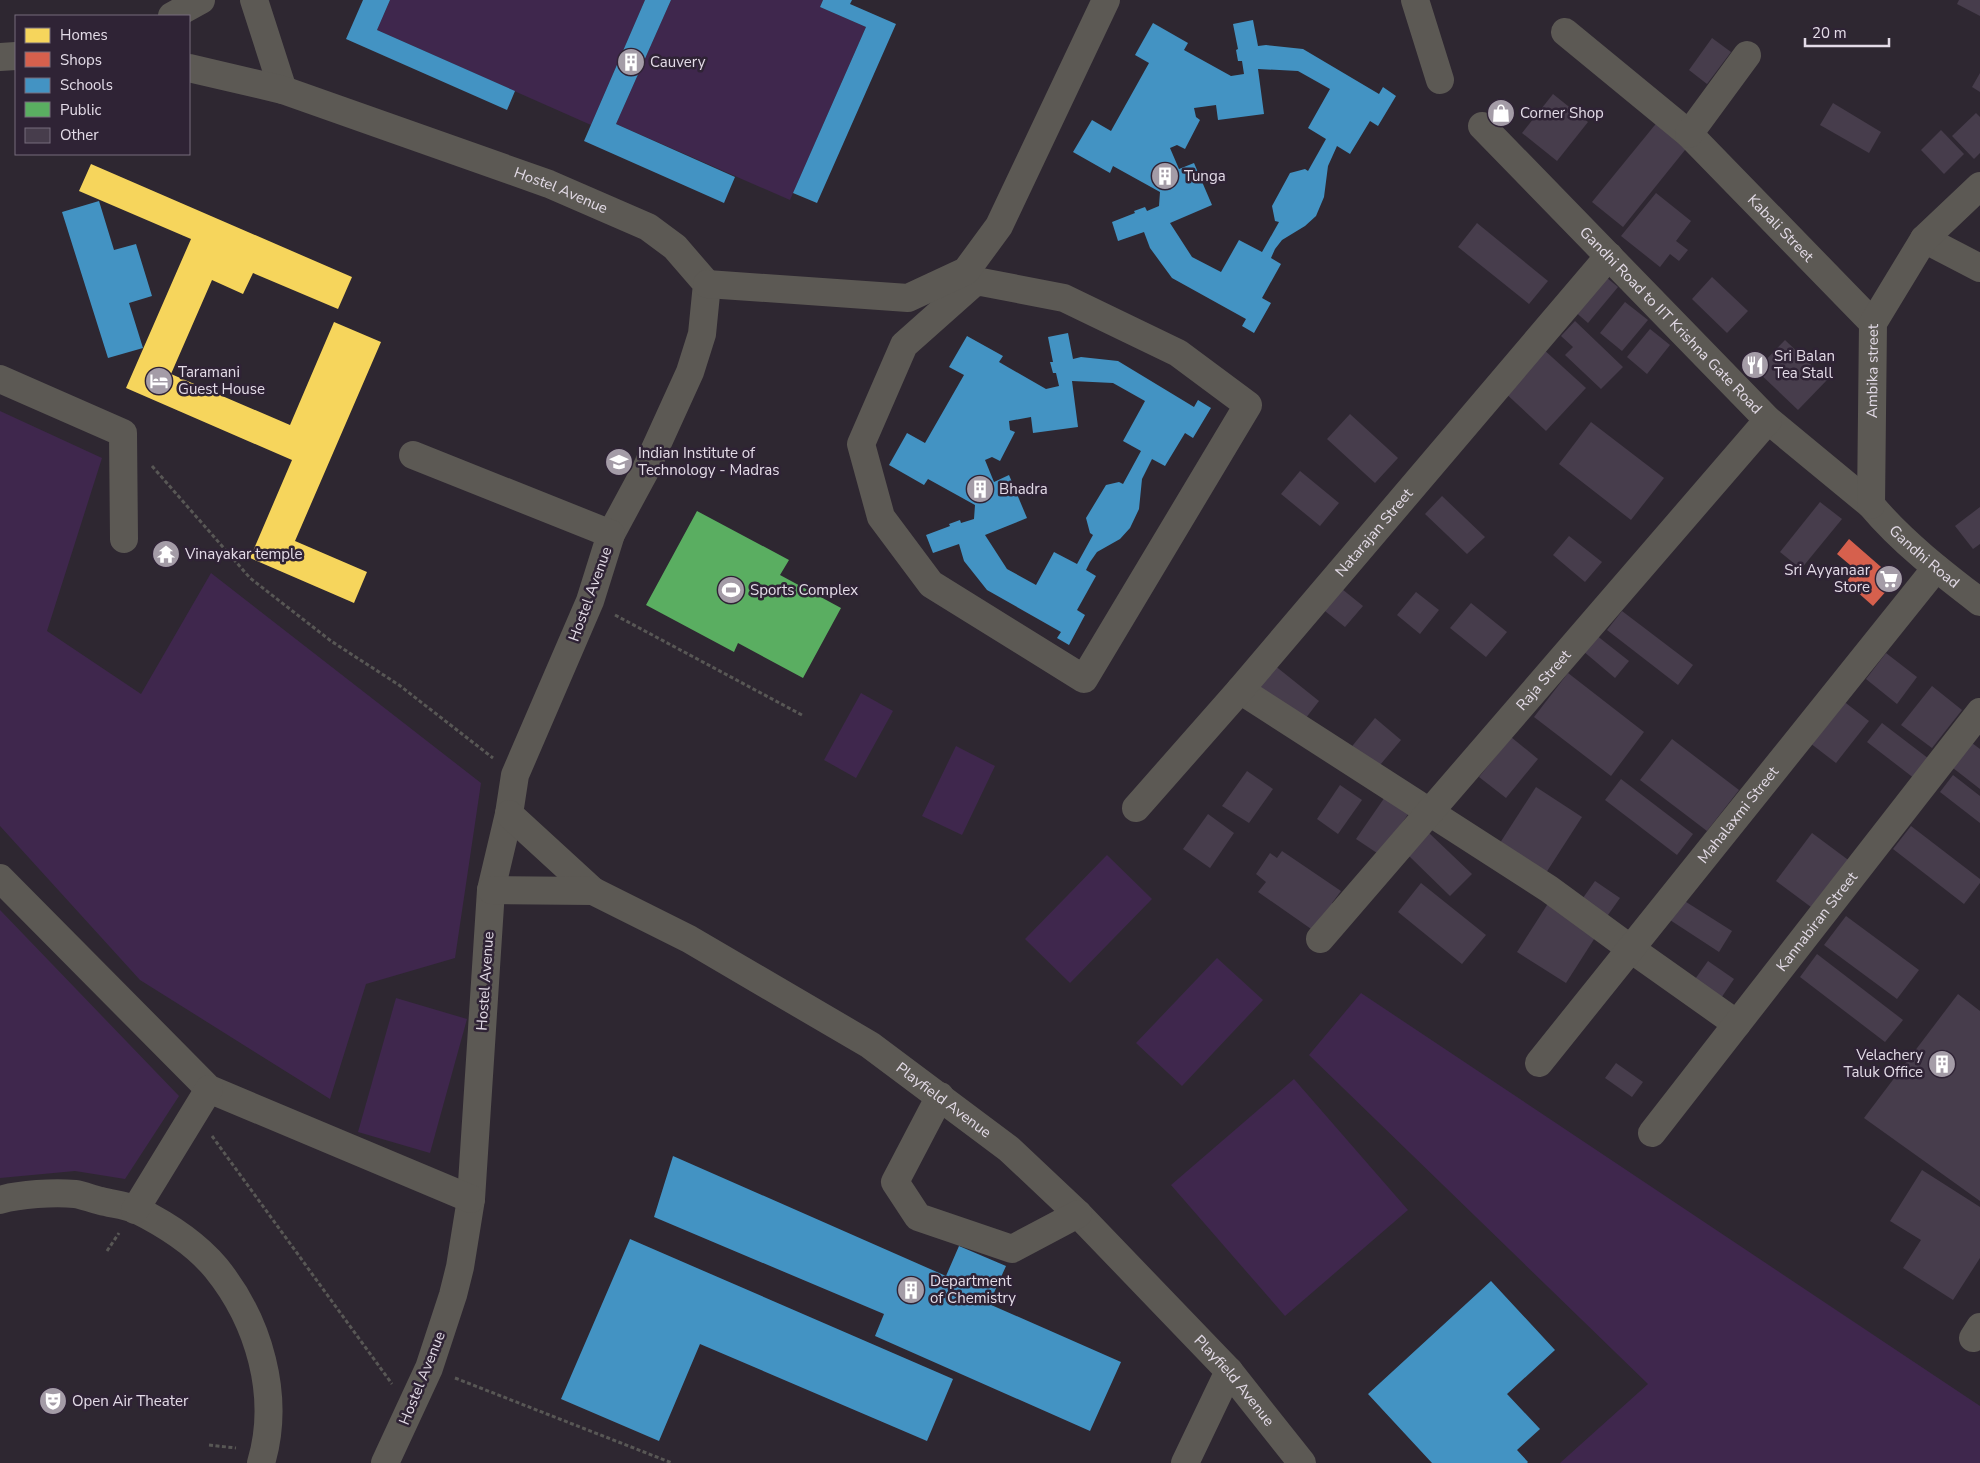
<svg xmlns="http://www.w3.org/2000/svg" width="1980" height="1463" font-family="'Nunito Sans',sans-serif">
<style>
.green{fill:#3f274d}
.homes{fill:#f6d55c}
.shops{fill:#d6604d}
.schools{fill:#4393c3;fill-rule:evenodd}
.public{fill:#5aae61}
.building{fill:#473d4c}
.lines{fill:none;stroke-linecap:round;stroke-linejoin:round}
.path{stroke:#585755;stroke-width:3;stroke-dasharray:4 2.5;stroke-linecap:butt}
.minor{stroke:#5c5954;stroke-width:28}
.labels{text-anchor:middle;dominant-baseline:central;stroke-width:5;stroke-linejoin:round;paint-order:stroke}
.poi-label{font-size:15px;fill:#e3dbe7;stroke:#2f2335;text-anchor:start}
.street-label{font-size:15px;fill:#e3dbe7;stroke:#2f2335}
</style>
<rect width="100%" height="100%" fill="#2e2731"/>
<g class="green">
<path d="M390,0H645L591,125L377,30Z"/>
<path d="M671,0H823L820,7L866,27L790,200L616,124Z"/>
<path d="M0,411L102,458L47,631L141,694L211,573L481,783L455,958L366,984L330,1099L140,980L0,826Z"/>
<path d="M861,693L893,711L856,778L824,760Z"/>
<path d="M956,746L995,766L962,835L922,816Z"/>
<path d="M1107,855L1152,899L1070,983L1025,939Z"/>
<path d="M0,910L179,1096L125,1179L75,1171L0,1178Z"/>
<path d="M1217,958L1263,1000L1182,1086L1136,1043Z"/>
<path d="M1361,993L1980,1406V1463H1560L1648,1384L1309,1055Z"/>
<path d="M396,998L467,1019L430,1153L358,1132Z"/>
<path d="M1294,1079L1408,1210L1285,1316L1171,1185Z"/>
</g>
<path class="homes" d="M91,164L352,277L338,309L253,273L243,294L212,280L171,374L290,425L334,322L381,342L295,541L367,572L354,603L250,558L292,460L126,388L191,239L79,191Z"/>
<path class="shops" d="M1849,539L1896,580L1873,606L1846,582L1856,570L1837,554Z"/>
<g class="schools">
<path d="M363,0H390L377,30L515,91L507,110L346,39Z"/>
<path d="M645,0H671L616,124L735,177L724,203L584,141Z"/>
<path d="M823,0H852L850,4L896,24L817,203L793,193L866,27L820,7Z"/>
<path d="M1253,20L1258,46L1266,45L1303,49L1379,94L1383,87L1396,96L1378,126L1370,121L1350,154L1337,146L1328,166L1324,197L1316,216L1305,226L1282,240L1275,249L1271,258L1281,264L1262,298L1271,303L1254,333L1242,326L1246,319L1172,278L1150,248L1144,232L1118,241L1112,222L1135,213L1134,211L1145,207L1147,211L1159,206L1160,192L1113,166L1110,173L1073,152L1092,120L1111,131L1149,63L1135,55L1153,23L1188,43L1184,50L1231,76L1244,74L1242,61H1238L1236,50L1238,49L1233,24ZM1258,69L1298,71L1330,89L1308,128L1326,139L1308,171L1305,169L1290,173L1272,206L1275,221L1279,222L1262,252L1239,240L1221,272L1192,257L1170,223L1212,205L1194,163L1179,169L1170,148L1177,145L1185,149L1200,120L1196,117L1194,108L1216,105L1218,120L1264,114Z"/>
<path d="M99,201L114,250L136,244L152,296L129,303L143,348L108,358L62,212Z"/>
<path d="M1068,333L1073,359L1081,357L1118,361L1194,407L1198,400L1211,408L1193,438L1185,433L1165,466L1152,459L1142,479L1139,509L1130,528L1120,539L1097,552L1090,562L1086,570L1096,576L1077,610L1085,615L1069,645L1057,638L1061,632L987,590L964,561L959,544L933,553L926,535L950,526L949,524L960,520L961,523L974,519L975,505L928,479L924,485L889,465L907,433L925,443L964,375L949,367L967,336L1003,356L999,362L1046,389L1059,386L1056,373H1053L1050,362H1053L1048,337ZM1072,381L1113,383L1145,401L1123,441L1141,451L1123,484L1119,482L1106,485L1086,518L1090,533L1093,535L1077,564L1054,552L1036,585L1007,569L985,535L1027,518L1009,475L994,482L985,460L992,457L1000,461L1015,432L1010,430L1009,421L1031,417L1033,433L1078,427Z"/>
<path d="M673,1156L946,1276L959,1246L1006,1266L989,1304L1121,1362L1090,1431L875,1336L884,1314L654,1217Z"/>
<path d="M630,1239L953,1379L927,1441L700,1344L659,1441L561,1399Z"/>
<path d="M1491,1281L1555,1350L1507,1394L1540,1429L1517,1450L1528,1462L1527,1463H1432L1368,1394Z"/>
</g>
<path class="public" d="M697,511L789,560L780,575L841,608L803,678L738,643L734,652L646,605Z"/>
<g class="building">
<path d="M1959,0H1980V16L1957,4Z"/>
<path d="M1712,38L1731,52L1707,84L1689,70Z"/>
<path d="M1980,73V92L1972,87Z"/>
<path d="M1553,94L1588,122L1557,161L1522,133Z"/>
<path d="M1833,103L1881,132L1869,153L1820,125Z"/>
<path d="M1976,113L1980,117V153L1974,159L1952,136Z"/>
<path d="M1659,120L1689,145L1623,227L1592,202Z"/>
<path d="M1941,130L1964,154L1944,174L1921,150Z"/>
<path d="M1656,193L1691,221L1676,241L1688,250L1679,261L1670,254L1660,267L1621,236Z"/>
<path d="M1477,223L1548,281L1529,304L1458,247Z"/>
<path d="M1601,273L1618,287L1588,323L1572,309Z"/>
<path d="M1712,277L1748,311L1727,333L1692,299Z"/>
<path d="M1625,302L1648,320L1622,351L1600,333Z"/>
<path d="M1575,321L1623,367L1601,389L1565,355L1573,347L1561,336Z"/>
<path d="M1650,329L1670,345L1647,374L1627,357Z"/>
<path d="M1785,340L1827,380L1798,410L1756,370Z"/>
<path d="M1542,348L1586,388L1546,431L1502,390Z"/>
<path d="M1350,414L1398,458L1375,483L1327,439Z"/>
<path d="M1591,422L1664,478L1631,520L1559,464Z"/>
<path d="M1300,471L1339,503L1320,526L1281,494Z"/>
<path d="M1442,496L1485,537L1467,554L1425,514Z"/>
<path d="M1820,502L1842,519L1801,569L1780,552Z"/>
<path d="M1980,507V544L1973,549L1955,526Z"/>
<path d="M1569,536L1602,562L1585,582L1553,555Z"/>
<path d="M1337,585L1363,606L1345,627L1320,607Z"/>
<path d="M1416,592L1439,610L1420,634L1397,615Z"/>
<path d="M1471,603L1507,632L1486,657L1450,628Z"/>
<path d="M1622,611L1693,665L1678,685L1607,630Z"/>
<path d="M1596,635L1629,661L1615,678L1583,651Z"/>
<path d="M1886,653L1917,677L1897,704L1866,679Z"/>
<path d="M1274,665L1319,701L1302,723L1256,687Z"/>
<path d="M1568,673L1644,732L1611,776L1534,717Z"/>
<path d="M1932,686L1962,710L1932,748L1901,725Z"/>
<path d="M1842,700L1869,721L1836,763L1810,743Z"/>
<path d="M1375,718L1401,740L1375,771L1349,750Z"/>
<path d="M1882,723L1933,762L1919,782L1867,742Z"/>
<path d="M1511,737L1538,759L1506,798L1479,777Z"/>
<path d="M1672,739L1739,790L1707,831L1640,780Z"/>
<path d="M1972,743L1980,749V789L1953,768Z"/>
<path d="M1247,771L1273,789L1249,823L1222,806Z"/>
<path d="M1953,775L1980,796V823L1940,792Z"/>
<path d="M1621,779L1693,834L1677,855L1605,800Z"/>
<path d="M1340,785L1362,800L1338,834L1317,819Z"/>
<path d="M1536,787L1582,817L1544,876L1498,846Z"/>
<path d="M1387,794L1411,810L1380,855L1356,839Z"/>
<path d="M1208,814L1234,833L1210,868L1183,849Z"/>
<path d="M1911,826L1980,879V883L1964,904L1893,849Z"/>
<path d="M1429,833L1472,874L1450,896L1408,855Z"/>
<path d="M1812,833L1851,862L1815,910L1776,881Z"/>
<path d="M1282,851L1341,891L1332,903L1337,906L1314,931L1258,892L1266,882L1256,874L1270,853L1277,858Z"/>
<path d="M1595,881L1620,898L1603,922L1578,905Z"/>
<path d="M1421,883L1486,935L1462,964L1398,912Z"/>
<path d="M1683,900L1732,931L1719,952L1670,920Z"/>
<path d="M1549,902L1598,933L1566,983L1517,952Z"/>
<path d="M1846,916L1919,970L1897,999L1824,945Z"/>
<path d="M1817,954L1903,1020L1885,1042L1800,977Z"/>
<path d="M1708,961L1734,979L1719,1001L1693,982Z"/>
<path d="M1958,994L1980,1011V1201L1864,1118Z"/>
<path d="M1616,1063L1643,1082L1632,1097L1605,1078Z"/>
<path d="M1922,1170L1980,1207V1258L1953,1300L1903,1268L1921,1240L1890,1221Z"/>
</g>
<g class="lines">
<g class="path">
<path d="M152,466L250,578L331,641L399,685L493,758"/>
<path d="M615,615L802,715"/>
<path d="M212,1136L392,1384"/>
<path d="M107,1251L119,1233"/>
<path d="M455,1378L672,1463"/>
<path d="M209,1445L236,1448"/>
</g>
<g class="minor">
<path d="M254,0L283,90"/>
<path d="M1415,0L1440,80"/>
<path d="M172,16L201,0"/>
<path id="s1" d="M1565,32L1689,134L1873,323"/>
<path d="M0,57L16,56"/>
<path id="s2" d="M189,68L283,90L549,184L648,227L675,247L707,284L702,334L690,372L645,471L611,534L590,601L515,775L509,814L491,890L471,1199L460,1267L453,1295L429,1368L385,1463"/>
<path id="s3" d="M1482,126L1768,420L1871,505C1902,542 1942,573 1980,602"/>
<path d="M1689,134L1747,55"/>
<path d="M1924,239L1980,268"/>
<path d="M966,271L976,281L1064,298L1178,353L1248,405L1084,679L931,584L881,517L861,444L904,345L976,281"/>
<path d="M707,284L908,298L966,271L999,226L1106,0"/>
<path d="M0,379L123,433L124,539"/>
<path d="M413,455L611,534"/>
<path id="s4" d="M1871,505L1873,323L1924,239L1980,186"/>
<path d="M1240,690L1549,889L1631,949L1737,1024"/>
<path id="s5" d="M1136,808L1240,690L1609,256"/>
<path d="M509,814L593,891"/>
<path d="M0,878L209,1089L471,1199"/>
<path id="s6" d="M491,890L593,891L689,939L870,1045L1009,1149L1078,1214L1229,1371L1302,1463"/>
<path id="s7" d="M1320,939L1768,420"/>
<path id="s8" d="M1539,1063L1936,568"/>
<path d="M940,1096L895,1182L918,1217L1012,1249L1078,1214"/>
<path id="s9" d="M1652,1133L1980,712"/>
<path d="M0,1200C19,1194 55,1192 75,1194C83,1195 92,1199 101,1201C112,1204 126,1205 137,1210C165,1224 196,1244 216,1268C259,1321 281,1396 261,1463"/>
<path d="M135,1210L209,1089"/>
<path d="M1973,1338L1980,1327"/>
<path d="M1185,1463L1229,1371"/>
</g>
</g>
<defs>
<g id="building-disc" transform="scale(1.4375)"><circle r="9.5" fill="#a49ca7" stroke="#2f2335"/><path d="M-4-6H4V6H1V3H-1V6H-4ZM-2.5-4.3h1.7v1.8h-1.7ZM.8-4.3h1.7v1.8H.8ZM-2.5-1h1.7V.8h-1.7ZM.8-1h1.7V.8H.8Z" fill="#fff"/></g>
<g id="shop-disc" transform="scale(1.4375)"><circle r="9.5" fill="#a49ca7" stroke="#2f2335"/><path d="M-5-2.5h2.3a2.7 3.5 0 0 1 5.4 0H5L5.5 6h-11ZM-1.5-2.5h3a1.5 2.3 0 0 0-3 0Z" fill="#fff"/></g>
<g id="restaurant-disc" transform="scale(1.4375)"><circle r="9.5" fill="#a49ca7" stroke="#2f2335"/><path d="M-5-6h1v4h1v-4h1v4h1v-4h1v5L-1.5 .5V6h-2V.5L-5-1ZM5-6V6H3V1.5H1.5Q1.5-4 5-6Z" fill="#fff"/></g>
<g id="hotel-disc" transform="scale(1.4375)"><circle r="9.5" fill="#a49ca7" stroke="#2f2335"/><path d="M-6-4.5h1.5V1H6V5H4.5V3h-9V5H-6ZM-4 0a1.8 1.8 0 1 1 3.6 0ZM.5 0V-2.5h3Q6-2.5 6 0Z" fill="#fff"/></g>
<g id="university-disc" transform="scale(1.4375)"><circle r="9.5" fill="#a49ca7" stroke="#2f2335"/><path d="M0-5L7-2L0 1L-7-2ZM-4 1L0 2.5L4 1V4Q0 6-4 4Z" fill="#fff"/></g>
<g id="temple-disc" transform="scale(1.4375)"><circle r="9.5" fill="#a49ca7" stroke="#2f2335"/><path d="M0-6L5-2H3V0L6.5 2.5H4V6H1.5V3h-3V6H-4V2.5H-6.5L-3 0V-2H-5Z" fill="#fff"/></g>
<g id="supermarket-disc" transform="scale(1.4375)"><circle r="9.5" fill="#a49ca7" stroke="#2f2335"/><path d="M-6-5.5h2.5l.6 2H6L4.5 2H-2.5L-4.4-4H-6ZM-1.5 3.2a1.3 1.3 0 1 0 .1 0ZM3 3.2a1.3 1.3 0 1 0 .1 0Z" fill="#fff"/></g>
<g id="stadium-disc" transform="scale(1.4375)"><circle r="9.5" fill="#a49ca7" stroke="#2f2335"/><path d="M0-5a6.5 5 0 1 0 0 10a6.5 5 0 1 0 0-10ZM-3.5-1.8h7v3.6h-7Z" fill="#fff"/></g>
<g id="theatre-disc" transform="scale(1.4375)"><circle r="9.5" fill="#a49ca7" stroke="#2f2335"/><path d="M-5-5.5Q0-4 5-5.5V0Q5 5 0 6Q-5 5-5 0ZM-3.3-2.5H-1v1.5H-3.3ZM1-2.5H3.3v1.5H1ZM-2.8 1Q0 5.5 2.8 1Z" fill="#fff"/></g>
</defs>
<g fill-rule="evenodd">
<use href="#building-disc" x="631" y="62"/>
<use href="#shop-disc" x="1501" y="113"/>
<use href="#building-disc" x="1165" y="176"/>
<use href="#restaurant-disc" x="1755" y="365"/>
<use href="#hotel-disc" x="159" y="381"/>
<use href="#university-disc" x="619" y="462"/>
<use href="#building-disc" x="980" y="489"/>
<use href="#temple-disc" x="166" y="554"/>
<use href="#supermarket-disc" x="1889" y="579"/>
<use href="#stadium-disc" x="731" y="590"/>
<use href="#building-disc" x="1942" y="1064"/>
<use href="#building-disc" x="911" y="1290"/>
<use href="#theatre-disc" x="53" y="1401"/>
</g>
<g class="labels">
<g class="poi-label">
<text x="650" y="62">Cauvery</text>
<text x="1520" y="113">Corner Shop</text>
<text x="1184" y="176">Tunga</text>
<text x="1774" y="356">Sri Balan<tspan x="1774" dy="17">Tea Stall</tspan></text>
<text x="178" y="372">Taramani<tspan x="178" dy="17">Guest House</tspan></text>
<text x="638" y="453">Indian Institute of<tspan x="638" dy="17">Technology - Madras</tspan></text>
<text x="999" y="489">Bhadra</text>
<text x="185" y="554">Vinayakar temple</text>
<text x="1870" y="570" text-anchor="end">Sri Ayyanaar<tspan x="1870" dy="17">Store</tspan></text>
<text x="750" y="590">Sports Complex</text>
<text x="1923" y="1055" text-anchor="end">Velachery<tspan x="1923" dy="17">Taluk Office</tspan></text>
<text x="930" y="1281">Department<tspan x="930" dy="17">of Chemistry</tspan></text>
<text x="72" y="1401">Open Air Theater</text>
</g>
<g class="street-label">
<text stroke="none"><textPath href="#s2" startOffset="392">Hostel Avenue</textPath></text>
<text stroke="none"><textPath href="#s1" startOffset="292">Kabali Street</textPath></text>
<text stroke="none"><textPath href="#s3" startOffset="271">Gandhi Road to IIT Krishna Gate Road</textPath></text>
<text stroke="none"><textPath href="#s4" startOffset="134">Ambika street</textPath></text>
<text stroke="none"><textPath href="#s5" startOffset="364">Natarajan Street</textPath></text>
<text stroke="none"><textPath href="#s3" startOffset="618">Gandhi Road</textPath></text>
<text transform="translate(590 594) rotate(-70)">Hostel Avenue</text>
<text stroke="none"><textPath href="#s7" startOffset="342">Raja Street</textPath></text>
<text stroke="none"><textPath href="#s8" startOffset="318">Mahalaxmi Street</textPath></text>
<text stroke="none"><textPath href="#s9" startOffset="268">Kannabiran Street</textPath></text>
<text transform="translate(485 981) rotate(-86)">Hostel Avenue</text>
<text stroke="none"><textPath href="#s6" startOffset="511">Playfield Avenue</textPath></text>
<text transform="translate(422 1378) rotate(-68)">Hostel Avenue</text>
<text stroke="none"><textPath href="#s6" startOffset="916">Playfield Avenue</textPath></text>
</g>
</g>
<rect x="15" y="15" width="175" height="140" fill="#2f2335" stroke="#776d7c"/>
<rect x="25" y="28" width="25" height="15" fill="#f6d55c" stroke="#776d7c"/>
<text x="60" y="40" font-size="15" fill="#e3dbe7">Homes</text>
<rect x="25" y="52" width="25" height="15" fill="#d6604d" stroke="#776d7c"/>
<text x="60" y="65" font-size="15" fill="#e3dbe7">Shops</text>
<rect x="25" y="78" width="25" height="15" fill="#4393c3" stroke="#776d7c"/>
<text x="60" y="90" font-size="15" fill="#e3dbe7">Schools</text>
<rect x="25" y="102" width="25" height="15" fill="#5aae61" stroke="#776d7c"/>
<text x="60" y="115" font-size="15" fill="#e3dbe7">Public</text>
<rect x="25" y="128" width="25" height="15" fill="#473d4c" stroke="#776d7c"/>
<text x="60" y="140" font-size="15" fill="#e3dbe7">Other</text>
<path d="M1805 38v8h84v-8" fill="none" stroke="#e3dbe7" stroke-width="2.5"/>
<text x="1812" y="38" font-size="15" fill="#e3dbe7" stroke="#2f2335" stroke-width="4" paint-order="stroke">20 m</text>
</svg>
